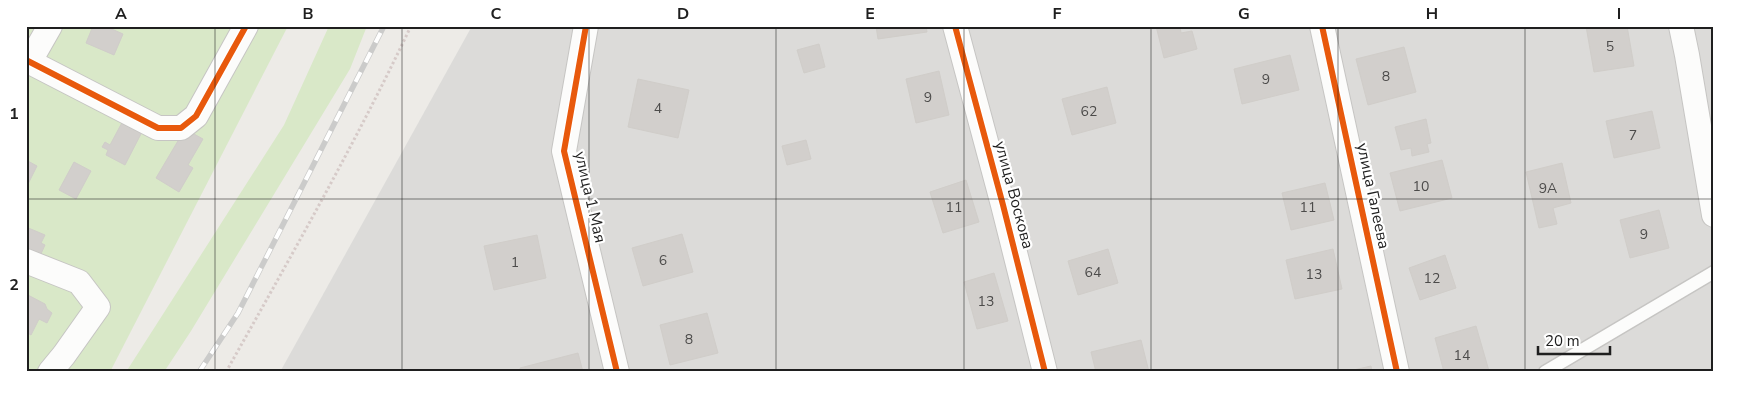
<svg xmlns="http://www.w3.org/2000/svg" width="1740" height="398" font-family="'Nunito Sans',sans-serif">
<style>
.residential{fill:#dcdbd9}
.grass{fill:#d9e8c8}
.building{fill:#d2cfcc;stroke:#d0cdc9}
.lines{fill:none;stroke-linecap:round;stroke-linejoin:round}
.service-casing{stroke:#c6c5c3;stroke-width:15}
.minor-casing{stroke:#c6c5c3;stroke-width:26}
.path{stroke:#d6cac8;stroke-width:3;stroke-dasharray:2.5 2.5;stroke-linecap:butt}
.service{stroke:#fcfcfb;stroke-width:12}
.minor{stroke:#fcfcfb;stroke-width:24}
.rail-casing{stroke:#cbcbca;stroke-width:5.5}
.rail{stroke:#fff;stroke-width:4;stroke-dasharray:11;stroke-linecap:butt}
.cycleway-casing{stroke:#fff;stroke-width:9}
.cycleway{stroke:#e8590c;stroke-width:6}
.grid{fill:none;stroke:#1f1f1f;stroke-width:1;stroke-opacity:0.55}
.labels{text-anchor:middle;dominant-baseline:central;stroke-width:4.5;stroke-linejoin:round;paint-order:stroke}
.number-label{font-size:14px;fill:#4c4b4a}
.street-label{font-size:16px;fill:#1f1f1f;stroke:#fff}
.neatline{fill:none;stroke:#1f1f1f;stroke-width:2}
.grid-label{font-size:16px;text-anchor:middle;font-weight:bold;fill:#1f1f1f}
</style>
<rect width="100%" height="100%" fill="#edebe7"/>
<path class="residential" d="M472,26H1714V372H280Z"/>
<g class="grass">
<path d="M26,26H288L110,372H26Z"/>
<path d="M329,26H367L350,69L191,331L164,372H126L284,125Z"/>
</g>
<g class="building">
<path d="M93,26H105L123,34L114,55L86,43Z"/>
<path d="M876,26H926L927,32L878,39Z"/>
<path d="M1156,26H1180L1181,33L1192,31L1197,49L1164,58Z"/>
<path d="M1586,26H1627L1634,66L1594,72Z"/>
<path d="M819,44L825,67L804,73L797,50Z"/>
<path d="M1404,47L1416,92L1368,105L1356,59Z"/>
<path d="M1290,55L1299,90L1242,104L1234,69Z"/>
<path d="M939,71L949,115L916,123L906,79Z"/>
<path d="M638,79L689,90L678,138L628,127Z"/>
<path d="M1107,87L1116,123L1072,135L1062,99Z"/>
<path d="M1652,111L1660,148L1614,158L1606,121Z"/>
<path d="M125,117L144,128L125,165L106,155L108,150L102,147L105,142L110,145Z"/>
<path d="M1426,119L1431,143L1427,144L1429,152L1412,156L1411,148L1401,150L1395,127Z"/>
<path d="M185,129L203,139L188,165L193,168L179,192L156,178Z"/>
<path d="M806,140L811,159L787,165L782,146Z"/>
<path d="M26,160L37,166L26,188Z"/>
<path d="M1442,160L1452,198L1400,211L1390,173Z"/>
<path d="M74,162L91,171L76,199L59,190Z"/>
<path d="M1562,163L1571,203L1553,208L1557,224L1539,228L1526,172Z"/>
<path d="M966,180L979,222L943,233L930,192Z"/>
<path d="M1325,183L1334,220L1291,230L1282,193Z"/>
<path d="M1659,210L1669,248L1630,258L1620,220Z"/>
<path d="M26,227L45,235L41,243L45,245L40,256L26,250Z"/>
<path d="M682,234L693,272L643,286L632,248Z"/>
<path d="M537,235L546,278L494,290L484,246Z"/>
<path d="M1108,249L1118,283L1078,295L1068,261Z"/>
<path d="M1333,249L1342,289L1295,299L1286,260Z"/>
<path d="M1445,255L1456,288L1420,300L1409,268Z"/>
<path d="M994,273L1008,321L977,329L964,282Z"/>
<path d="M26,294L45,304L47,309L52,313L47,323L39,319L31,335L26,332Z"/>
<path d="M707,313L718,353L670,365L660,325Z"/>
<path d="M1476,326L1489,371L1444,372L1435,338Z"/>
<path d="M1141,340L1149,372H1096L1091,352Z"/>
<path d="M578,353L583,372H521L520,368Z"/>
<path d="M1371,366L1372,372H1345Z"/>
</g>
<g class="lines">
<g class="service-casing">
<path id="service" d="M1545,372L1714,272"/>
</g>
<g class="minor-casing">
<g id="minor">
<path d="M586,26L564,151L617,372"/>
<path d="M955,26L1003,205L1045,372"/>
<path d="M1322,26L1397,372"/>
<path d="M1681,26L1687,55L1714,215"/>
<path d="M26,60L158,128H181L196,116L246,26"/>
<path d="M30,61L50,26"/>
<path d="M26,261L79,282L98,307L64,355L50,372"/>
</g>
</g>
<path class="path" d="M226,372C290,258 355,144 411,26"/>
<use href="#service" class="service"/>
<use href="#minor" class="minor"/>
<g class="rail-casing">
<path id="rail" d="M199,372L238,313L384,26"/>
</g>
<use href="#rail" class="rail"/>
<g class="cycleway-casing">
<g id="cycleway">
<path d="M586,26L564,151L617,372"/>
<path d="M955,26L1003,205L1045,372"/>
<path d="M1322,26L1397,372"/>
<path d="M26,60L158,128H181L196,116L246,26"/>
</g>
</g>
<use href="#cycleway" class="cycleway"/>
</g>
<path class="grid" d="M215,26V372M402,26V372M589,26V372M776,26V372M964,26V372M1151,26V372M1338,26V372M1525,26V372M26,199H1714"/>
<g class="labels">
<g class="number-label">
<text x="1610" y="46">5</text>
<text x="1386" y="76">8</text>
<text x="1266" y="79">9</text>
<text x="928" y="97">9</text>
<text x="658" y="108">4</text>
<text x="1089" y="111">62</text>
<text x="1633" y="135">7</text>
<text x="1421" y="186">10</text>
<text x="1548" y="188">9А</text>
<text x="954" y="207">11</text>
<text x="1308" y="207">11</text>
<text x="1644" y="234">9</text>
<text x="663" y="260">6</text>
<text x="515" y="262">1</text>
<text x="1093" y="272">64</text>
<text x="1314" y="274">13</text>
<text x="1432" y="278">12</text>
<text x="986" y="301">13</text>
<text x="689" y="339">8</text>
<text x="1462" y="355">14</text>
</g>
<g class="street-label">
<text transform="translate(1014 195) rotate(75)">улица Воскова</text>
<text transform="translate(1373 196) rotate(78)">улица Галеева</text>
<text transform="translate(590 197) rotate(77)">улица 1 Мая</text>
</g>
</g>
<rect width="1740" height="398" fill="none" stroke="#ffffff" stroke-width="55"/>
<path d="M1538 346v8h72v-8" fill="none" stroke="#1f1f1f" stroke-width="2.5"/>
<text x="1545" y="346" font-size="15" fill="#1f1f1f" stroke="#ffffff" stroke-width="4" paint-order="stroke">20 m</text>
<rect x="28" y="28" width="1684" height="342" class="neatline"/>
<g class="grid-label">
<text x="121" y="19">A</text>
<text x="308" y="19">B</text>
<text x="496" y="19">C</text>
<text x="683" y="19">D</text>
<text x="870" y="19">E</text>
<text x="1057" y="19">F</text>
<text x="1244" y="19">G</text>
<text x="1432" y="19">H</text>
<text x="1619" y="19">I</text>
<text x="14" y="119">1</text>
<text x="14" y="290">2</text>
</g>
</svg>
